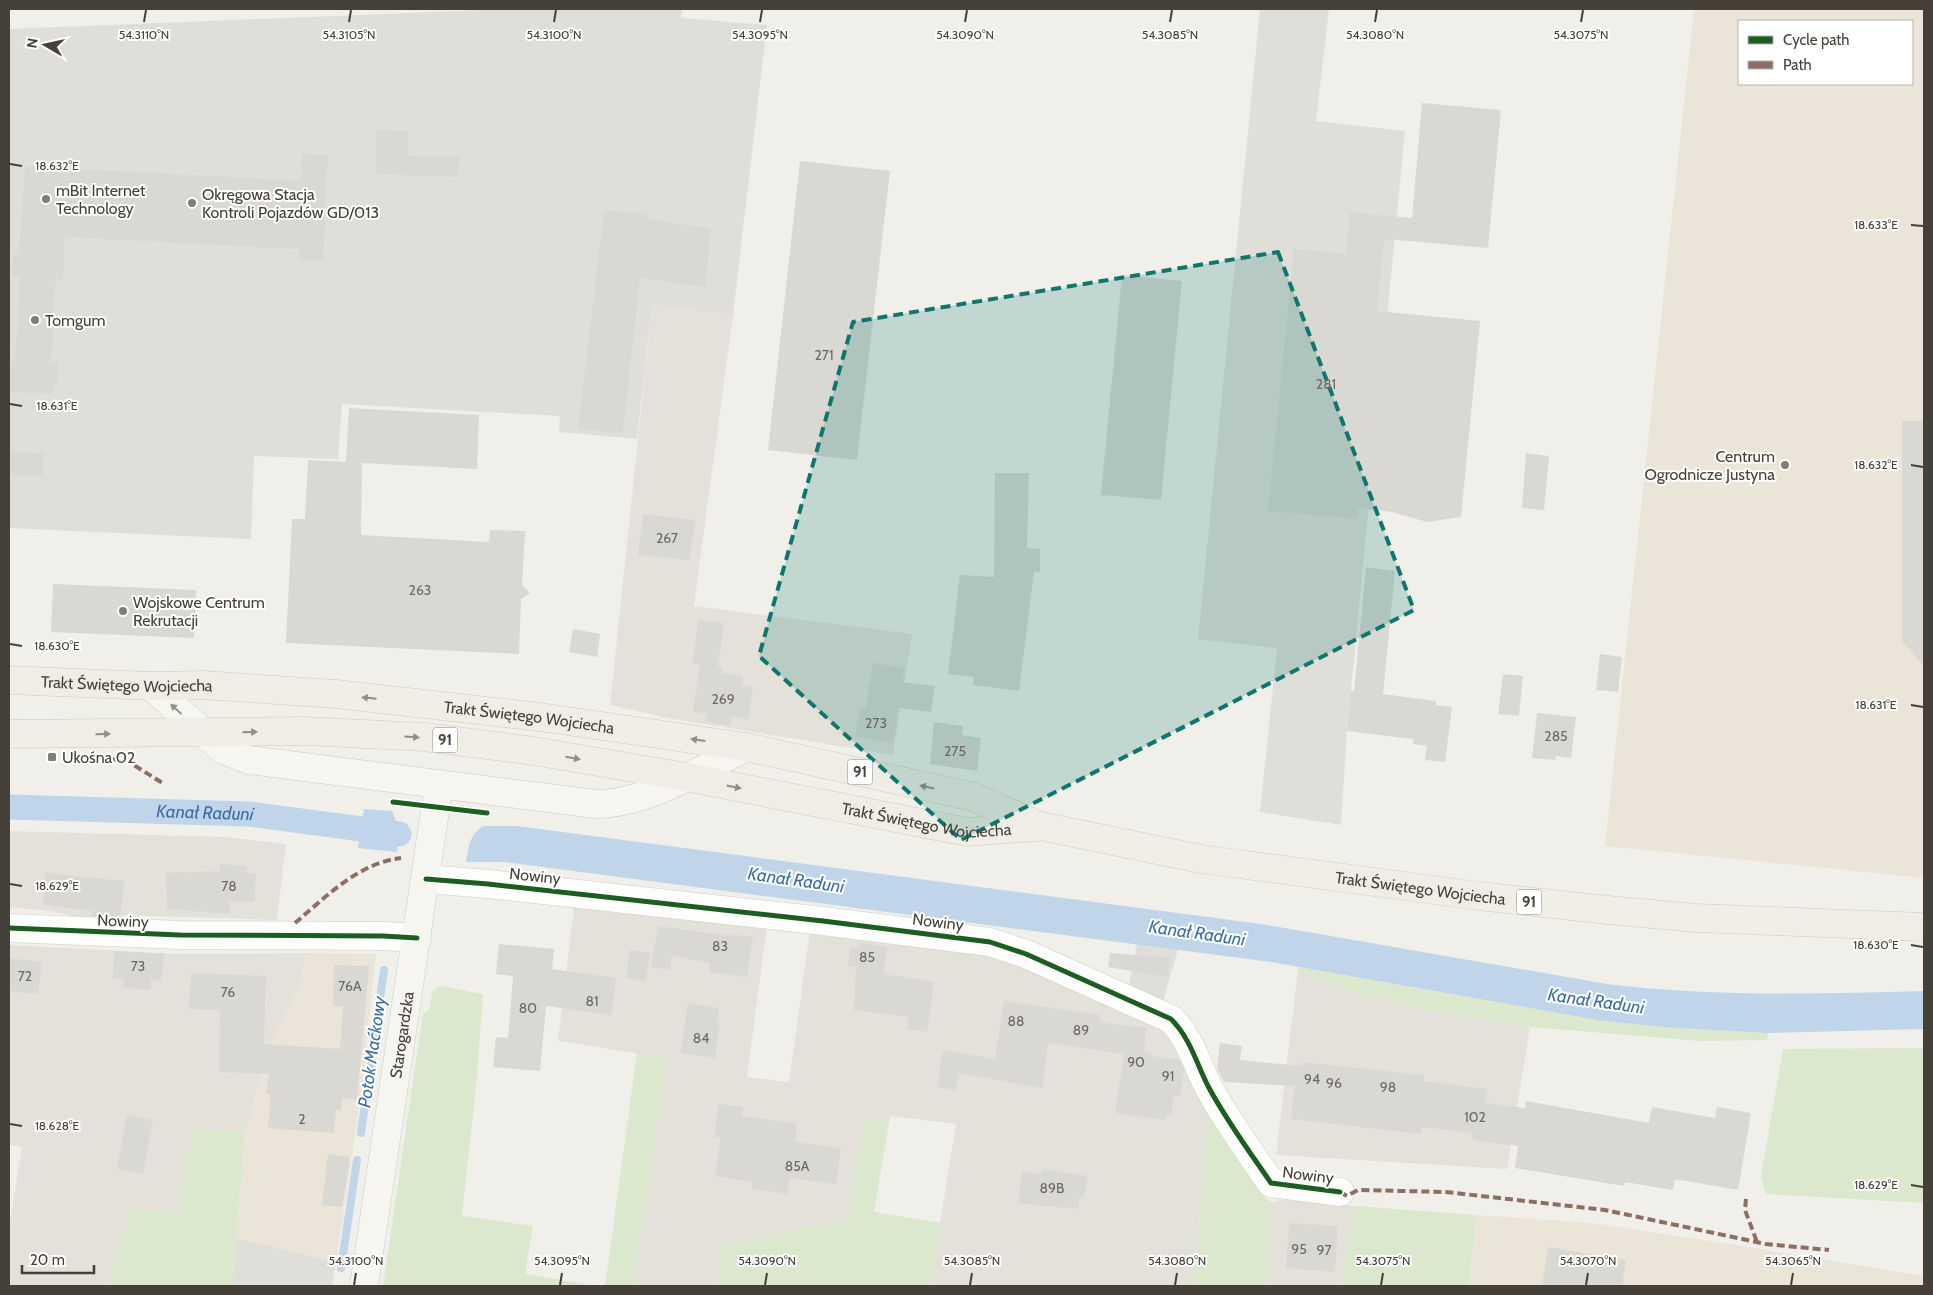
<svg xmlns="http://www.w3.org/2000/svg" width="1933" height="1295" font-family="Cabin,sans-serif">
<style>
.residential{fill:#e3e1d9}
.commercial{fill:#eae5d8;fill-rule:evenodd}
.industrial{fill:#e0ded9}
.green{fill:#dbe8cd}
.water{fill:#c0d5e9}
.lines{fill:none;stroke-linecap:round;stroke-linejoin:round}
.stream{stroke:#c0d5e9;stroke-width:8}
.canal{stroke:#c0d5e9;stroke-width:25}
.building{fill:#d9d8d3}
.minor-casing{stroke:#cecdc8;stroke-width:29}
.secondary-casing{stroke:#ceccc2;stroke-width:29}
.primary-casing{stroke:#d0ccba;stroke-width:29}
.minor{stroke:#fdfdfc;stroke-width:28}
.secondary{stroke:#f6f5f0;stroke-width:28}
.primary{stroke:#efede5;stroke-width:28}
.quiet{stroke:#8d6e63;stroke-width:4;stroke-dasharray:8 4;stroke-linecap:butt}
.cycleway-casing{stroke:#fff;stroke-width:8}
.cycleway{stroke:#1b5e20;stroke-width:5}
.oneway{fill:#928e86}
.oneway2{fill:#95928b}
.marked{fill:#0f766e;fill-opacity:0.2;stroke:#0f766e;stroke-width:4;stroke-dasharray:10 6;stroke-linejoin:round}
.ticks{fill:none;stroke:#454138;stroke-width:2}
.poi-dot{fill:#817e76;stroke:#fff;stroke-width:2}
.labels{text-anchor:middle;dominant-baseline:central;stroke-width:4;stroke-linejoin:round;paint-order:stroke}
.number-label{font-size:14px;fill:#6b6860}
.shield{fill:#fff;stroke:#7d7a74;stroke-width:1}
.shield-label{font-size:15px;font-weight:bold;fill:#454138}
.poi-label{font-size:16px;fill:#454138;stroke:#fff;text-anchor:start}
.street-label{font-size:16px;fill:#454138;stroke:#fff}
.water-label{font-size:18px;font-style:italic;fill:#3c6fa5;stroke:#fff}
.ticks-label{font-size:12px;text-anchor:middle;fill:#454138;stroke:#fff;stroke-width:4;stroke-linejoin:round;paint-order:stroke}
</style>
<rect width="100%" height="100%" fill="#f0efea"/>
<g class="residential">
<path d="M652,305L733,315L694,606L912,634L893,755L668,718L610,705Z"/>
<path d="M9,831L225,837L286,844L277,920L122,915L120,921L90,920L50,911L9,907Z"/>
<path d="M575,900L767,925L747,1077L789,1082L810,931L985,950L1159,1026L1180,1045L1211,1103L1193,1286H930L956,1124L891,1116L889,1123L865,1119L848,1218L722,1245L716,1286H633L667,1058L558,1041Z"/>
<path d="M9,945L178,954L306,953L301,984L272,1040L245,1132L193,1130L179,1214L129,1209L109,1286H9V1228L22,1147L9,1145Z"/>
<path d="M1298,969L1357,995L1447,1014L1530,1027L1507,1169L1276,1155Z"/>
<path d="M1292,1198L1356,1206L1341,1286H1266L1271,1202Z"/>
</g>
<g class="commercial">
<path d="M1694,9H1924V878L1605,846ZM1739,21H1912V84H1739Z"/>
<path d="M306,953L376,954L360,1101L336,1262L236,1238L245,1132L272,1040L301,984Z"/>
<path d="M1476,1215L1592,1223L1736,1245L1924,1276V1286H1469Z"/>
</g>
<g class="industrial">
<path d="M508,9H682L681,18L767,25L733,315L652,305L637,439L559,432L560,416L342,404L338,459L254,456L251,539L9,528V29Z"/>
<path d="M1260,9H1329L1316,121L1405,131L1347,731L1341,825L1260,812L1277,648L1198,639Z"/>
<path d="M1137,944L1178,949L1161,1008L1128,991Z"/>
<path d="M236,1238L336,1262L332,1286H232Z"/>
</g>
<g class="green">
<path d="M1298,967L1603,1021L1675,1028L1768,1033L1767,1040L1700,1041L1530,1027L1447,1014L1357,995L1298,969Z"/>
<path d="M441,986L483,994L476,1087L462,1216L533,1226L525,1274L596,1286H383L423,1014L429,1010L433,990Z"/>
<path d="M1924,1048V1203L1766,1194L1761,1176L1783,1049Z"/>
<path d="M637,1053L667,1058L633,1286H605Z"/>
<path d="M1211,1103L1264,1197L1271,1202L1266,1286H1193Z"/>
<path d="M865,1119L889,1123L874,1212L941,1223L930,1286H716L722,1245L848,1218Z"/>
<path d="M193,1129L245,1132L232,1286H109L129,1209L179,1214Z"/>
<path d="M1356,1206L1476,1215L1469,1286H1341Z"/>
</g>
<g class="water">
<path d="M364,809L392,811L399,829L397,852L358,848Z"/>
<path d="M483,826H517L1261,924L1607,984C1713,997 1818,994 1924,991V1029L1768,1033L1675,1028L1603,1021L1271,962L504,862H466C469,847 469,835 483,826Z"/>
</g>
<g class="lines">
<g class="stream">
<path d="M361,1133L384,970"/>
<path d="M341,1268L357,1160"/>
</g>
<path class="canal" id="s1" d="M9,807L249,814L399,834"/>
</g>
<g class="building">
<path d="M1422,103L1501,110L1488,248L1385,239L1383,251L1377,311L1480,321L1461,517L1427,522L1392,512L1358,508L1357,519L1268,511L1294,249L1346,254L1350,212L1412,218Z"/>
<path d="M376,130L408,131V156L459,157L458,177L376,174Z"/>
<path d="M303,154L328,155L323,261L298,260L299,249L65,237L63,280L56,279L51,362H59L57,385H53V394L9,392V361H15L20,277H12L13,255H19L25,166L301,181Z"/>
<path d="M800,161L890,171L857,460L768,450Z"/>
<path d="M604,210L647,214L646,219L711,228L705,287L640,278L623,433L578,429Z"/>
<path d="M1122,275L1182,281L1161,500L1101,495Z"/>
<path d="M349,408L479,415L477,469L362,463L361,535L489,542L490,530L525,531L522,585L530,593L521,599L519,654L286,643L292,519H305L308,460L346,462Z"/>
<path d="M1902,421H1924V666L1902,641Z"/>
<path d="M9,452L44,454L42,476L9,474Z"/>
<path d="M1526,453L1549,456L1544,510L1522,508Z"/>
<path d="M995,473H1029L1027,548L1040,549V572H1034L1019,691L973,685L974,677L948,674L960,575L994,577Z"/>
<path d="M643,514L696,520L689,560L638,555Z"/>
<path d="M1366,567L1395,571L1383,694L1436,701V705L1452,707L1445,762L1425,760L1427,746L1413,744V739L1347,731L1351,691H1354Z"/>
<path d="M53,584L196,590L194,638L51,632Z"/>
<path d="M698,620L724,623L718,667H723L722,673L743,676L742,685L753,687L749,719L731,717L730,726L706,722L707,714L693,712L700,664H693Z"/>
<path d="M573,629L600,634L597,657L569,652Z"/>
<path d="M1600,654L1622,657L1618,692L1596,690Z"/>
<path d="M873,663L904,668L902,682L935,686L931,712L898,708L893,743L855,737L860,708L866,709Z"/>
<path d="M1503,674L1523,676L1519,716L1498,714Z"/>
<path d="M1537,713L1576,717L1571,758L1556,756L1555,760L1532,758Z"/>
<path d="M934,722L963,726L962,735L981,738L977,771L930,764Z"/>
<path d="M220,864L247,866L246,873L256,874L254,902L230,901L229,914L167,909L166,873L220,871Z"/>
<path d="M46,873L124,881L120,917L92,916L93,911L43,905Z"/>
<path d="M658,926L731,936V934L753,937L747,977L709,972L710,963L672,956L670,970L651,967Z"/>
<path d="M859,943L887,947L884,974L934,982L927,1032L907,1029L909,1017L854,1010L856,967L848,966L850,947L859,948Z"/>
<path d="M499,944L554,949L552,969L616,978L611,1015L546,1006L540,1071L493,1067L496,1037L508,1038L513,976L496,974Z"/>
<path d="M630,950L650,953L646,981L626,978Z"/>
<path d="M114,951L164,954L161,981L151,980L150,990L123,988L124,979L113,978Z"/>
<path d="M1110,953L1170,958L1168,977L1108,967Z"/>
<path d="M9,958L42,962L38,994L9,991Z"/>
<path d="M334,965L369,966L357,1100L342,1098L341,1111L336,1110L334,1133L268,1128L271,1094H266L269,1074L219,1072L220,1010L189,1009L191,973L266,976L264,1044L340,1049L343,1007L333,1006Z"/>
<path d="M1004,1001L1101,1015L1100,1022L1146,1028L1144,1052L1151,1053L1150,1056L1179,1060L1184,1070L1180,1096L1174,1095L1171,1116H1165V1120L1115,1113L1124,1054L1048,1043L1042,1088L959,1073L956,1091L937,1087L943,1050L995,1059Z"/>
<path d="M688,1003L719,1008L717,1023H720L715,1058L681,1053Z"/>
<path d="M1220,1043L1242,1046L1240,1060L1302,1066V1062L1424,1075V1081L1487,1089L1485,1103L1525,1108L1526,1101L1649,1123L1652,1107L1715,1118L1717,1107L1751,1113L1738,1190L1675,1179L1673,1190L1625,1182L1624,1186L1515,1168L1518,1146L1473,1140V1133L1422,1127L1421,1134L1291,1119L1295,1086L1224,1082L1217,1068Z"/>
<path d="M719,1104L743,1107L741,1116L797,1123L795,1142L841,1148L836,1184L790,1178L787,1194L752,1189L753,1182L715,1176L721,1138L714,1137Z"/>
<path d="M127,1115L153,1120L143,1174L117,1169Z"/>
<path d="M328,1154L350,1157L342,1207L322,1205Z"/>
<path d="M1042,1169L1088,1176L1084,1197L1079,1199L1078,1209L1018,1203L1022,1172L1041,1174Z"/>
<path d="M1289,1223L1338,1226L1335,1272L1286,1268Z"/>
<path d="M1548,1247L1626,1260L1622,1286H1542Z"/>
</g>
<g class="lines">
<g class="minor-casing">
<g id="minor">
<path d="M426,879L488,884L823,921L990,942L1026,954L1171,1019C1190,1038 1196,1062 1208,1086C1226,1120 1249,1151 1271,1183L1340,1192"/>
<path d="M9,928L180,935L383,936L417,938"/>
</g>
</g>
<g class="secondary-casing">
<g id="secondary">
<path d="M151,686L223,750L249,760L596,804C646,804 702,769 746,747"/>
<path id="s2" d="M364,1286L439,784"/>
</g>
</g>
<g class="primary-casing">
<g id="primary">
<path id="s3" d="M9,680L151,686L203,685L336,694L540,717L746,747L974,797L1040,826L1201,859L1479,896L1608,910L1696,918L1924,927"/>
<path id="s4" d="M9,734L305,731L424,737L534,751L686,777L967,832L1036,827"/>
</g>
</g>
<use href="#minor" class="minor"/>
<use href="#secondary" class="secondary"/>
<use href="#primary" class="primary"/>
<g class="quiet">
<path d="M100,757L129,762L164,784"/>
<path d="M295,923C326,897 358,863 401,858"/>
<path d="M1340,1192L1347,1196L1358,1190L1446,1192L1605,1210L1766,1244L1829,1250"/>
<path d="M1746,1199L1745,1210L1757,1242"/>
</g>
<g class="cycleway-casing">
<g id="cycleway">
<path d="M393,802L487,813"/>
<path d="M426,879L488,884L823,921L990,942L1026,954L1171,1019C1190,1038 1196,1062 1208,1086C1226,1120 1249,1151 1271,1183L1340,1192"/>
<path d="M9,928L180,935L383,936L417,938"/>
</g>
</g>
<use href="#cycleway" class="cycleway"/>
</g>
<defs><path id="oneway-solid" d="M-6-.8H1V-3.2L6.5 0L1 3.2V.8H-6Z" transform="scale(1.25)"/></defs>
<g class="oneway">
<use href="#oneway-solid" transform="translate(369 698) rotate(-174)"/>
<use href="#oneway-solid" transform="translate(250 732) rotate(-1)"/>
<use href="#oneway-solid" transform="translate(103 734) rotate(-1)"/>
<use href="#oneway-solid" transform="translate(412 737) rotate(3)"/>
<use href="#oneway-solid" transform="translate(698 740) rotate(-172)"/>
<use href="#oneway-solid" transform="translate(573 758) rotate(10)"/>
<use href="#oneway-solid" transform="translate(734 787) rotate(11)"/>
<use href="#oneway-solid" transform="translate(927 787) rotate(-168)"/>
</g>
<use class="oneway2" href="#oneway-solid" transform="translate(176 709) rotate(-137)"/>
<path class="marked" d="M1278,252L1414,610L961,840L759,656L853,322Z"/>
<path class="ticks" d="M144,22L146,10M349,22L351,10M554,22L556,10M760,22L762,10M965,22L967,10M1170,22L1172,10M1375,22L1377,10M1581,22L1583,10M10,164L22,166M1911,225L1923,226M10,404L22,406M1911,465L1923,467M10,644L22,646M1911,705L1923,707M10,884L22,886M1911,945L1923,947M10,1124L22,1126M1911,1185L1923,1187M354,1285L356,1273M560,1285L562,1273M765,1285L767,1273M970,1285L972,1273M1175,1285L1177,1273M1381,1285L1383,1273M1586,1285L1588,1273M1791,1285L1793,1273"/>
<g class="poi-dot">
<circle cx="46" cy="199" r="5"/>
<circle cx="192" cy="203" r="5"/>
<circle cx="35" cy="320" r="5"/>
<circle cx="1785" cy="465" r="5"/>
<circle cx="123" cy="611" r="5"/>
<rect x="47" y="752" width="10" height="10" rx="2.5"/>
</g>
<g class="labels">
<g class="number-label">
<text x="824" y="355">271</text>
<text x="1326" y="384">281</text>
<text x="667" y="538">267</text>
<text x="420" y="590">263</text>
<text x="723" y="699">269</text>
<text x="876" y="723">273</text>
<text x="1556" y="736">285</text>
<text x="955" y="751">275</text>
<text x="229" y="886">78</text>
<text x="720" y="946">83</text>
<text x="867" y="957">85</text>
<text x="138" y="966">73</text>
<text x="25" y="976">72</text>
<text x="350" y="986">76A</text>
<text x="228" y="992">76</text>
<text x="592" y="1001">81</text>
<text x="528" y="1008">80</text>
<text x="1016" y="1021">88</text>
<text x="1081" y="1030">89</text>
<text x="701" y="1038">84</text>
<text x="1136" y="1062">90</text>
<text x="1168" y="1076">91</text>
<text x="1312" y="1079">94</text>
<text x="1334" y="1083">96</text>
<text x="1388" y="1087">98</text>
<text x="1475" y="1117">102</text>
<text x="302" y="1119">2</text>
<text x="797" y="1166">85A</text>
<text x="1052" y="1188">89B</text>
<text x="1299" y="1249">95</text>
<text x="1324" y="1250">97</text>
</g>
<g class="shield">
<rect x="432.5" y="727.5" width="25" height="25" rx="4"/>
<rect x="847.5" y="759.5" width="25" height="25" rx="4"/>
<rect x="1516.5" y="889.5" width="25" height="25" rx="4"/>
</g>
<g class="shield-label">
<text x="445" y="740">91</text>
<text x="860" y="772">91</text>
<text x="1529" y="902">91</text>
</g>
<g class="poi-label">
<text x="56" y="190">mBit Internet<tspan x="56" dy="18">Technology</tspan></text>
<text x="202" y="194">Okręgowa Stacja<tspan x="202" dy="18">Kontroli Pojazdów GD/013</tspan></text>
<text x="45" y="320">Tomgum</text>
<text x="1775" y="456" text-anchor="end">Centrum<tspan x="1775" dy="18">Ogrodnicze Justyna</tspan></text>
<text x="133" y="602">Wojskowe Centrum<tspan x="133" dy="18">Rekrutacji</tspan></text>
<text x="62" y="757">Ukośna 02</text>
</g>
<g class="street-label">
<text stroke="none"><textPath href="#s3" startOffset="118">Trakt Świętego Wojciecha</textPath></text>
<text stroke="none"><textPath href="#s3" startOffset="522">Trakt Świętego Wojciecha</textPath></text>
<text stroke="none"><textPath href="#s4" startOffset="925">Trakt Świętego Wojciecha</textPath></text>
<text transform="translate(535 876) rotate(6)">Nowiny</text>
<text stroke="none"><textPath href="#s3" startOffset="1432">Trakt Świętego Wojciecha</textPath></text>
<text transform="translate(123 921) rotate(2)">Nowiny</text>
<text transform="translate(938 922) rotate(7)">Nowiny</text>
<text stroke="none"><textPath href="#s2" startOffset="254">Starogardzka</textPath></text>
<text transform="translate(1308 1175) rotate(7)">Nowiny</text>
</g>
<g class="water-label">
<text stroke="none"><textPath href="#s1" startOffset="196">Kanał Raduni</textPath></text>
<text transform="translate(796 880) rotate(8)">Kanał Raduni</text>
<text transform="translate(1197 933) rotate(8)">Kanał Raduni</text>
<text transform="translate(1596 1001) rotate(8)">Kanał Raduni</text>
<text transform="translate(372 1052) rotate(-82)">Potok Maćkowy</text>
</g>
</g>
<g class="ticks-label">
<text x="349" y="39">54.3105°N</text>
<text x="554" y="39">54.3100°N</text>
<text x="760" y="39">54.3095°N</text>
<text x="965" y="39">54.3090°N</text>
<text x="1170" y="39">54.3085°N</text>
<text x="1375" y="39">54.3080°N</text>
<text x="1581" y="39">54.3075°N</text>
<text x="144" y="39">54.3110°N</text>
<text x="57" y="170">18.632°E</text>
<text x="1876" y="229">18.633°E</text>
<text x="57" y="410">18.631°E</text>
<text x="1876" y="469">18.632°E</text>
<text x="57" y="650">18.630°E</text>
<text x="1876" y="709">18.631°E</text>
<text x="57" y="890">18.629°E</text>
<text x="1876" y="949">18.630°E</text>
<text x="57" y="1130">18.628°E</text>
<text x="1876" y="1189">18.629°E</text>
<text x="356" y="1265">54.3100°N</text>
<text x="562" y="1265">54.3095°N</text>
<text x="767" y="1265">54.3090°N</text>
<text x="972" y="1265">54.3085°N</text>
<text x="1177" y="1265">54.3080°N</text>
<text x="1383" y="1265">54.3075°N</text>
<text x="1588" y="1265">54.3070°N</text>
<text x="1793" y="1265">54.3065°N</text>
</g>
<rect width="1933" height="1295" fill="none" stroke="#454138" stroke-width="20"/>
<rect x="1738" y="20" width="175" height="65" fill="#ffffff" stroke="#b5b3af"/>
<rect x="1748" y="36" width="25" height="8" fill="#1b5e20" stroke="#b5b3af"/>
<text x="1783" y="45" font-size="15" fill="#454138">Cycle path</text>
<rect x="1748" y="61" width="25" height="8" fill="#8d6e63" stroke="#b5b3af"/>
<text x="1783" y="70" font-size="15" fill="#454138">Path</text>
<g transform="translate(45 45) rotate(279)" stroke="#ffffff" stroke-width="4" paint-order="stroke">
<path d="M0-4L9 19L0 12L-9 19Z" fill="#454138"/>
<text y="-8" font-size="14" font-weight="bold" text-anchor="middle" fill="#454138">N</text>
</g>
<path d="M22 1265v8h72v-8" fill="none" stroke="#454138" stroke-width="2.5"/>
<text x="30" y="1265" font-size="15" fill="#454138" stroke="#ffffff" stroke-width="4" paint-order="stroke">20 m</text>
</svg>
